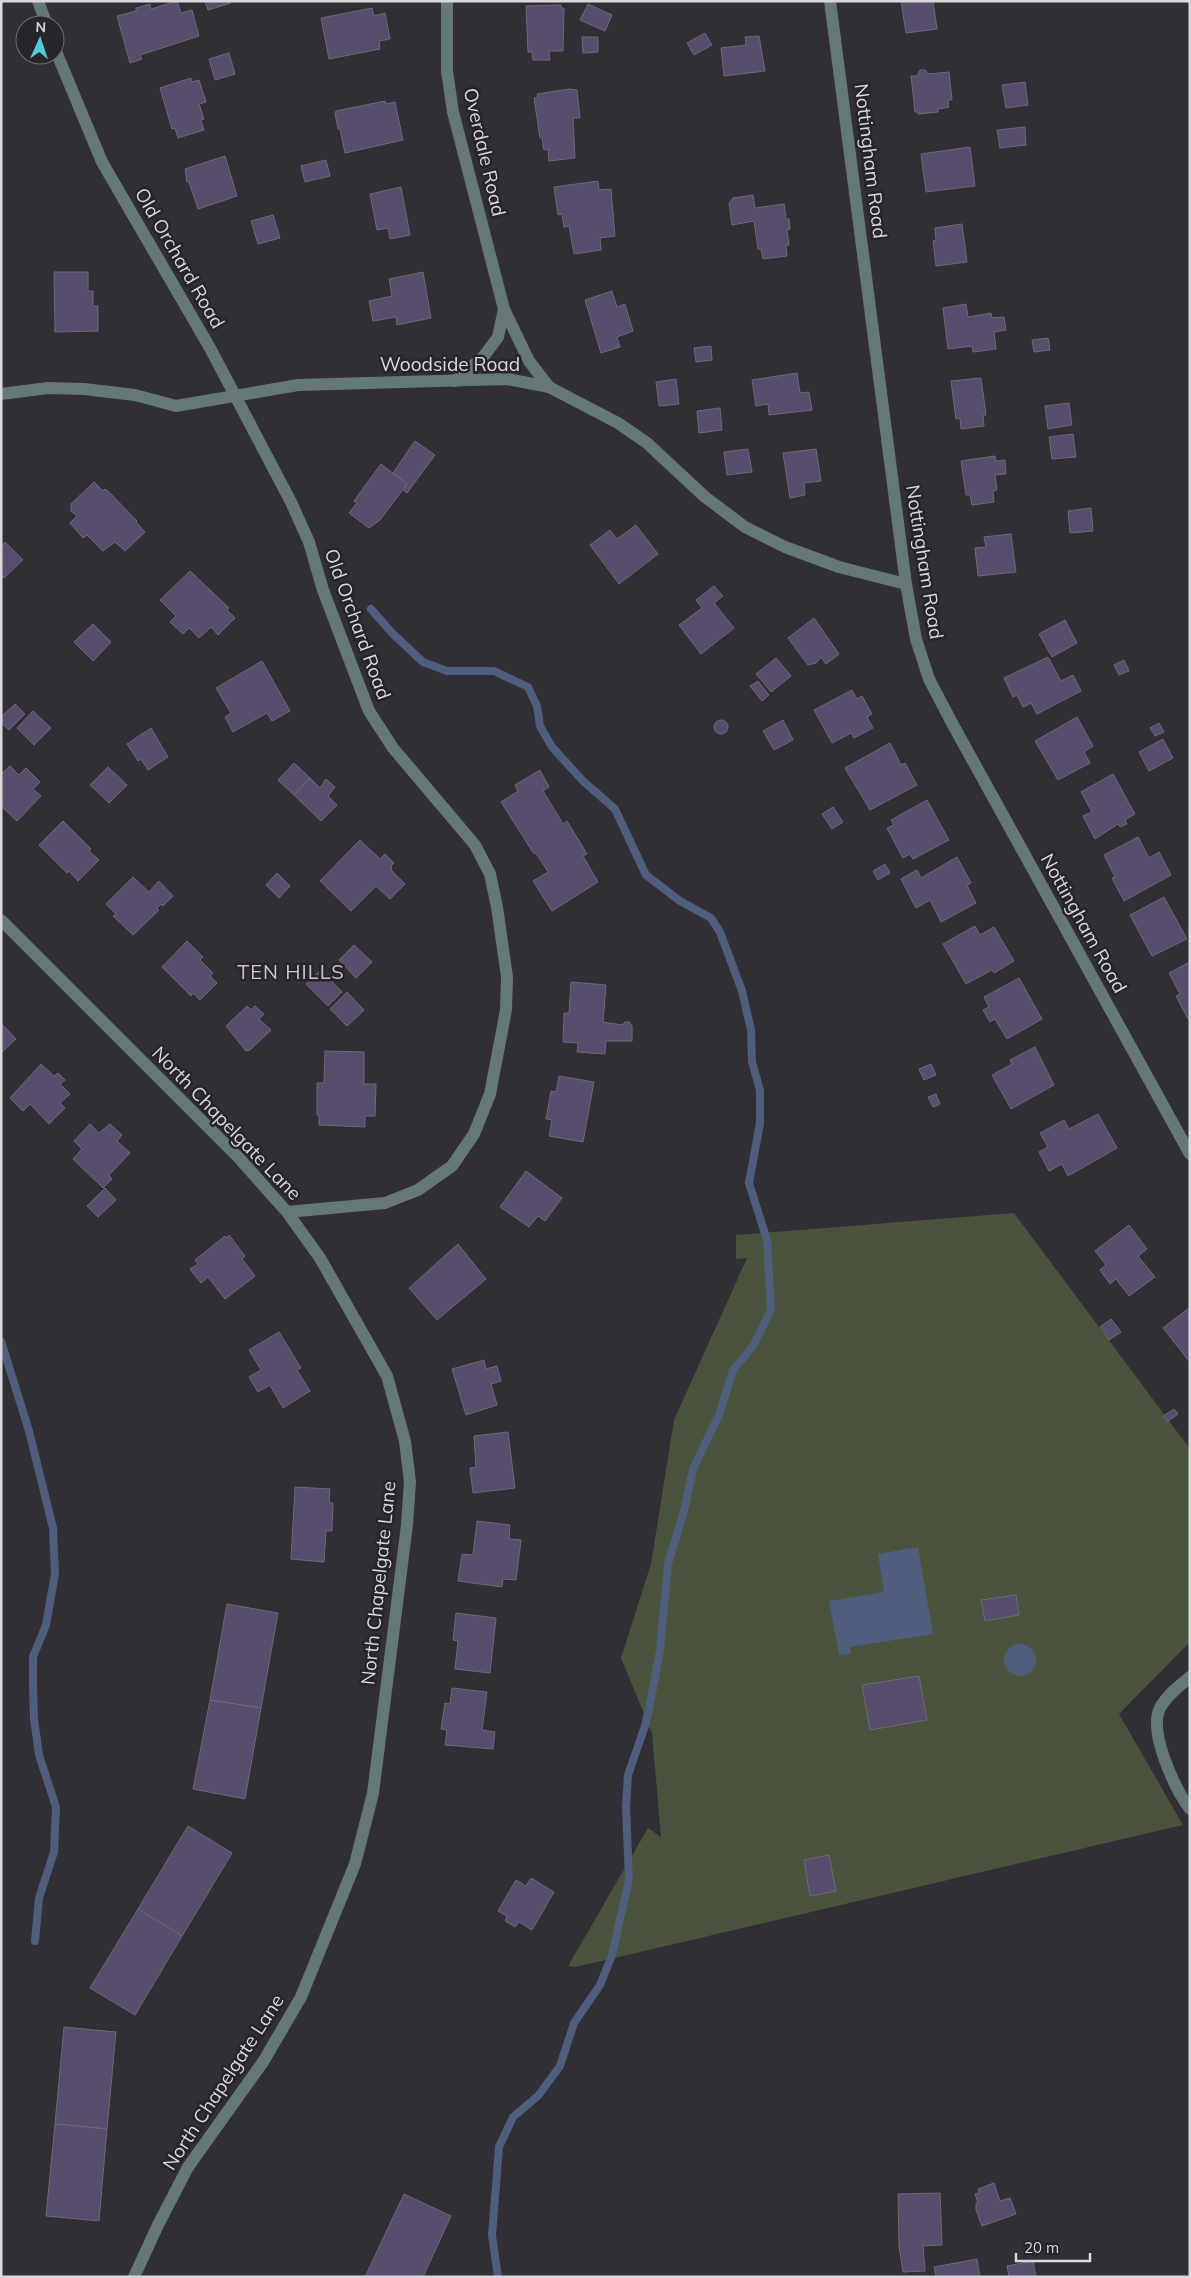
<svg xmlns="http://www.w3.org/2000/svg" width="1191" height="2278" font-family="Mulish,sans-serif">
<style>
.green{fill:#4a533c}
.water{fill:#4f5e7d}
.lines{fill:none;stroke-linecap:round;stroke-linejoin:round}
.stream{stroke:#4f5e7d;stroke-width:8}
.building{fill:#574d6d;stroke:#6d6b75}
.minor{stroke:#647876;stroke-width:12}
.labels{text-anchor:middle;dominant-baseline:central;stroke-width:5;stroke-linejoin:round;paint-order:stroke}
.street-label{font-size:19px;fill:#dad8dd;stroke:#28242c}
.neighbourhood-label{font-size:20px;letter-spacing:1px;fill:#c9c4ce;stroke:#28242c}
</style>
<rect width="100%" height="100%" fill="#322e36"/>
<path class="green" d="M1014,1213L1190,1449V1642L1119,1714L1183,1825L576,1967L568,1966L648,1828L661,1837L652,1733L621,1658L651,1564L674,1420L747,1258L736,1259V1235Z"/>
<g class="water">
<path d="M918,1547L933,1634L850,1647L851,1654L839,1655L829,1601L884,1592L878,1554Z"/>
<circle cx="1020" cy="1660" r="16"/>
</g>
<g class="lines">
<g class="stream">
<path d="M371,609L392,633L423,662L447,671H494L528,687L537,706L540,726L552,747L583,781L615,809L646,875L680,901L711,918L720,932L742,991L751,1030L752,1062L760,1090V1123L749,1183L767,1240L771,1310L753,1346L733,1370L719,1415L693,1469L684,1511L668,1564L660,1650L651,1699L645,1726L628,1775L626,1808L629,1879L612,1955L600,1985L574,2023L560,2066L538,2096L513,2117L499,2147L492,2235L498,2277"/>
<path d="M1,1341L29,1431L53,1528L55,1574L46,1625L33,1657V1686L34,1719L39,1755L56,1807L54,1852L39,1898L35,1941"/>
</g>
</g>
<g class="building">
<path d="M177,1L181,13L192,10L199,36L140,55L142,59L130,63L117,16L136,11V8L150,4L151,9Z"/>
<path d="M205,1H230L231,3L208,10Z"/>
<path d="M901,1H933L937,29L906,33Z"/>
<path d="M588,4L612,15L605,31L580,20Z"/>
<path d="M561,5V8H564L563,51H549L550,60H533L532,52H528L526,6Z"/>
<path d="M372,8L374,16L385,13L390,39L379,41L380,49L329,59L321,18Z"/>
<path d="M705,33L712,45L694,55L687,43Z"/>
<path d="M759,36L765,71L724,76L721,48L746,45L745,37Z"/>
<path d="M582,37H598V52L583,53Z"/>
<path d="M229,53L235,74L215,80L209,59Z"/>
<path d="M920,70H925L929,74L949,72L952,100H948L949,107L938,109V112L918,114V112H915L911,76H917Z"/>
<path d="M191,78L192,82L199,80L206,102L199,104L204,119L201,120L204,130L178,138L175,128L172,129L160,88Z"/>
<path d="M1025,82L1028,105L1006,108L1002,85Z"/>
<path d="M569,89L577,90L580,118H573L575,158L549,161L548,149L544,150L542,138H540L534,98H538L537,94Z"/>
<path d="M385,101L386,104L395,102L403,140L345,153L340,129H338L335,113L336,111Z"/>
<path d="M1025,127L1026,145L1000,148L997,130Z"/>
<path d="M970,147L975,186L926,192L921,154Z"/>
<path d="M225,156L237,196L198,209L189,182H187L185,169Z"/>
<path d="M326,160L330,176L305,182L301,166Z"/>
<path d="M598,181L599,190L611,189L615,236L600,238L601,250L574,254L569,226L564,227L562,214L558,215L554,187Z"/>
<path d="M401,187L410,235L390,239L388,228L377,230L370,194Z"/>
<path d="M753,195L755,208L784,204L786,219H789L790,229L787,230L789,245H786L787,256L763,259L761,249H758L754,221L732,225L729,203L733,198Z"/>
<path d="M273,215L280,238L258,244L251,221Z"/>
<path d="M962,224L967,262L936,266L933,241L936,240L935,228Z"/>
<path d="M54,272H88V291H93V306H98V331L55,332Z"/>
<path d="M423,272L431,318L397,325L396,317L373,321L369,301L392,296L389,279Z"/>
<path d="M612,291L617,307L625,304L633,331L617,337L620,347L601,353L585,300Z"/>
<path d="M966,304L968,317L991,313L992,318L1004,317L1006,330L994,332L996,349L973,352L972,346L948,349L943,308Z"/>
<path d="M1048,338L1050,350L1034,352L1032,340Z"/>
<path d="M711,346L712,360L696,362L694,348Z"/>
<path d="M797,373L800,393L809,392L812,410L769,415L768,404L756,406L752,380Z"/>
<path d="M981,378L986,415H983L984,426L961,429L960,418L956,419L951,381Z"/>
<path d="M676,379L679,404L659,406L656,382Z"/>
<path d="M1069,403L1072,425L1048,429L1045,406Z"/>
<path d="M720,408L722,430L699,433L697,411Z"/>
<path d="M1073,434L1076,457L1052,459L1049,437Z"/>
<path d="M415,441L435,455L407,493L403,490L407,484L393,473Z"/>
<path d="M748,449L752,472L727,475L724,452Z"/>
<path d="M816,449L821,481L804,483L805,495L790,498L783,453Z"/>
<path d="M995,456L996,461L1005,460L1006,474L995,475L997,490L993,491L994,502L972,505L970,495H966L961,461Z"/>
<path d="M381,464L407,484L380,520L369,528L349,513L357,503L354,501Z"/>
<path d="M94,482L103,491L105,489L109,492L137,521L136,522L145,532L125,551L115,542L103,551L87,535L83,538L70,523L77,516L71,511V504Z"/>
<path d="M1091,508L1093,531L1070,533L1068,511Z"/>
<path d="M636,525L658,554L619,584L590,545L610,530L617,539Z"/>
<path d="M1011,534L1016,572L978,576L975,548L986,547L984,537Z"/>
<path d="M5,542L23,560L4,578L1,575V546Z"/>
<path d="M190,571L229,608L227,610L235,618L218,635L211,627L199,638L189,628L183,634L170,622L176,616L160,600Z"/>
<path d="M714,586L723,596L714,603L734,628L701,654L679,625L702,608L696,600Z"/>
<path d="M814,618L839,654L826,664L821,657L816,663L808,665L788,638Z"/>
<path d="M1065,620L1077,643L1052,657L1039,634Z"/>
<path d="M93,624L111,642L93,661L74,642Z"/>
<path d="M1048,657L1061,681L1073,675L1081,691L1037,714L1031,703L1023,707L1017,695L1013,697L1004,678Z"/>
<path d="M776,658L791,676L771,692L756,674Z"/>
<path d="M1124,660L1129,671L1119,675L1114,665Z"/>
<path d="M262,661L290,711L272,721L267,713L233,732L225,717L231,713L216,688Z"/>
<path d="M758,681L769,695L762,701L750,686Z"/>
<path d="M852,690L857,699L862,696L872,714L867,717L873,728L854,738L851,733L832,743L814,710Z"/>
<path d="M15,704L25,714L9,730L1,723V717Z"/>
<path d="M33,711L51,728L34,745L17,728Z"/>
<path d="M1077,717L1093,746L1084,752L1090,763L1058,780L1035,741Z"/>
<circle cx="721" cy="727" r="7"/>
<path d="M783,720L793,740L774,750L763,731Z"/>
<path d="M1159,723L1164,732L1155,736L1150,728Z"/>
<path d="M151,728L168,757L148,770L141,759L138,761L127,744Z"/>
<path d="M1163,739L1173,758L1149,771L1139,752Z"/>
<path d="M890,743L901,765L905,763L917,785L870,810L845,768Z"/>
<path d="M294,763L310,778L294,795L278,780Z"/>
<path d="M10,766L19,775L26,768L40,782L33,789L41,796L17,821L1,806V774Z"/>
<path d="M108,767L127,785L109,803L90,785Z"/>
<path d="M540,770L549,787L543,791L563,824L567,821L587,854L583,856L598,882L552,911L533,881L548,872L536,853L534,854L501,802L518,791L515,785Z"/>
<path d="M1113,774L1135,814L1125,820L1127,824L1120,827L1118,824L1095,839L1083,816L1092,812L1081,792Z"/>
<path d="M310,778L320,788L326,779L335,787L328,796L337,805L321,821L294,795Z"/>
<path d="M927,800L949,840L913,859L910,854L903,858L887,828L894,825L891,820Z"/>
<path d="M833,807L843,822L832,829L822,814Z"/>
<path d="M63,821L91,849L89,851L99,860L78,881L69,871L67,873L39,845Z"/>
<path d="M1138,837L1149,858L1159,852L1171,875L1124,901L1112,878L1115,877L1104,855Z"/>
<path d="M360,840L380,859L385,854L394,863L391,866L392,871L405,884L390,899L376,886L351,911L320,881Z"/>
<path d="M957,857L971,883L967,885L976,903L941,922L930,900L916,908L901,879L917,870L921,878Z"/>
<path d="M885,864L890,873L878,880L873,871Z"/>
<path d="M277,873L290,886L279,898L266,885Z"/>
<path d="M133,877L149,892L159,881L173,896L163,906L161,904L157,908L159,910L133,935L113,916L116,914L106,904Z"/>
<path d="M1164,897L1187,939L1152,956L1130,915Z"/>
<path d="M975,926L980,935L994,927L1014,961L994,973L992,970L966,984L943,944Z"/>
<path d="M187,941L203,957L200,960L213,973L210,976L217,983L200,1000L193,993L191,996L162,967Z"/>
<path d="M354,945L372,962L356,978L339,960Z"/>
<path d="M1190,962V1018L1188,1019L1176,996L1180,994L1169,973Z"/>
<path d="M321,970L342,992L328,1006L306,984Z"/>
<path d="M1019,978L1042,1019L1007,1039L995,1019L990,1022L983,1010L989,1007L984,997Z"/>
<path d="M571,982L606,985L603,1022L622,1025L625,1022H629L632,1026V1041H606L605,1054L577,1052L578,1043L563,1042L564,1013H569Z"/>
<path d="M347,992L364,1010L347,1026L330,1009Z"/>
<path d="M247,1006L251,1010L255,1006L264,1014L259,1019L271,1030L250,1050L246,1051L226,1026Z"/>
<path d="M1,1023L16,1039L1,1053Z"/>
<path d="M1035,1047L1054,1085L1011,1109L992,1075L1012,1064L1010,1060Z"/>
<path d="M325,1051L364,1052V1084H376L375,1116H365V1127L319,1125V1115H317V1083H324Z"/>
<path d="M41,1064L54,1076L58,1073L65,1080L60,1084L70,1094L60,1103L65,1108L49,1124L30,1104L23,1111L10,1098Z"/>
<path d="M931,1064L936,1075L924,1080L919,1069Z"/>
<path d="M559,1076L594,1082L583,1142L549,1136L552,1120L546,1119L551,1091L556,1092Z"/>
<path d="M936,1094L940,1104L933,1107L928,1097Z"/>
<path d="M1098,1114L1117,1148L1068,1176L1062,1164L1049,1171L1039,1152L1048,1147L1040,1133L1064,1120L1069,1129Z"/>
<path d="M90,1124L99,1133L110,1124L122,1135L117,1141L130,1153L109,1175L112,1179L103,1188L73,1159L82,1149L74,1141Z"/>
<path d="M526,1171L562,1198L545,1221L538,1216L529,1227L500,1207Z"/>
<path d="M105,1188L116,1200L98,1217L87,1206Z"/>
<path d="M1129,1225L1147,1249L1138,1256L1155,1277L1129,1296L1116,1279L1110,1284L1100,1270L1106,1265L1095,1251Z"/>
<path d="M229,1235L245,1256L242,1259L255,1276L225,1299L208,1277L201,1283L190,1269L198,1264L195,1260L225,1236L226,1238Z"/>
<path d="M458,1244L486,1279L437,1320L409,1288Z"/>
<path d="M1189,1308L1190,1360L1189,1361L1163,1328Z"/>
<path d="M1111,1319L1121,1332L1109,1340L1100,1327Z"/>
<path d="M279,1332L301,1368L297,1370L310,1391L283,1408L270,1385L258,1392L249,1377L261,1370L249,1350Z"/>
<path d="M484,1360L486,1369L497,1366L501,1381L491,1384L497,1405L466,1415L452,1369Z"/>
<path d="M1174,1409L1178,1414L1167,1422L1163,1416Z"/>
<path d="M508,1432L515,1488L473,1493L470,1468L476,1467L474,1436Z"/>
<path d="M295,1487L330,1489L329,1502L333,1503L332,1531H326L324,1562L291,1559Z"/>
<path d="M477,1521L510,1525L509,1539L521,1540L516,1580L503,1579L502,1587L458,1581L462,1554L473,1555Z"/>
<path d="M1016,1595L1019,1615L985,1621L981,1600Z"/>
<path d="M227,1604L278,1613L261,1708L210,1700Z"/>
<path d="M456,1613L496,1618L490,1673L455,1669L458,1641L453,1640Z"/>
<path d="M919,1676L927,1720L870,1730L862,1685Z"/>
<path d="M452,1688L487,1692L482,1730L495,1732L493,1749L445,1745L447,1730L441,1729L445,1703L450,1704Z"/>
<path d="M210,1700L261,1708L245,1799L193,1789Z"/>
<path d="M188,1826L232,1853L182,1936L138,1909Z"/>
<path d="M829,1855L836,1891L810,1896L804,1860Z"/>
<path d="M531,1878L554,1892L532,1930L519,1922L515,1927L505,1921L507,1916L498,1911L516,1880L526,1886Z"/>
<path d="M138,1909L182,1936L135,2015L90,1988Z"/>
<path d="M64,2027L116,2032L107,2129L55,2124Z"/>
<path d="M55,2124L107,2129L99,2221L46,2216Z"/>
<path d="M994,2183L1000,2201L1010,2198L1016,2214L982,2226L976,2210V2203H978L975,2194L979,2193L978,2189Z"/>
<path d="M940,2193L942,2245L923,2246L925,2271L903,2272L899,2246L898,2194Z"/>
<path d="M404,2194L451,2216L423,2277H365Z"/>
<path d="M977,2259L980,2277H936L934,2267Z"/>
<path d="M1033,2261L1036,2277H1009L1007,2266Z"/>
</g>
<g class="lines">
<g class="minor">
<path d="M38,1L47,25"/>
<path d="M447,1V71L453,112L504,309L529,361L549,387"/>
<path d="M830,1L906,584L916,639L929,679L952,723L1190,1154"/>
<path d="M55,49L102,162L210,348L291,502L309,542L323,590L369,711L393,748L475,845L490,874L497,907L507,977L506,1010L490,1094L474,1134L452,1166L418,1190L385,1203L287,1212"/>
<path d="M455,381L484,356L498,337L504,309"/>
<path d="M1,394L48,388L84,389L135,395L176,406L298,385L507,379L549,387L618,423L647,443L705,497L745,527L785,547L839,567L906,584"/>
<path d="M1,920L239,1158L287,1212L320,1258L387,1376L405,1441L410,1482L407,1525L373,1793L355,1864L301,1997L263,2062L188,2167L158,2225L134,2277"/>
<path d="M1190,1677C1180,1685 1166,1696 1160,1708C1148,1732 1175,1789 1190,1809"/>
</g>
</g>
<g class="labels">
<g class="street-label">
<text transform="translate(485 152) rotate(77)">Overdale Road</text>
<text transform="translate(871 161) rotate(83)">Nottingham Road</text>
<text transform="translate(180 258) rotate(60)">Old Orchard Road</text>
<text x="450" y="364">Woodside Road</text>
<text transform="translate(925 562) rotate(81)">Nottingham Road</text>
<text transform="translate(358 624) rotate(70)">Old Orchard Road</text>
<text transform="translate(1084 923) rotate(61)">Nottingham Road</text>
<text transform="translate(227 1123) rotate(46)">North Chapelgate Lane</text>
<text transform="translate(378 1583) rotate(-84)">North Chapelgate Lane</text>
<text transform="translate(223 2082) rotate(-57)">North Chapelgate Lane</text>
</g>
<g class="neighbourhood-label">
<text x="291" y="971">TEN HILLS</text>
</g>
</g>
<rect width="1191" height="2278" fill="none" stroke="#dad8dd" stroke-width="5"/>
<g transform="translate(40 40) rotate(3)"><circle r="24" fill="#28242c" stroke="#6f6c73"/>
<path d="M0-4L9 19L0 12L-9 19Z" fill="#52cbd9"/>
<text y="-8" font-size="14" font-weight="bold" text-anchor="middle" fill="#dad8dd">N</text>
</g>
<path d="M1016 2253v8h74v-8" fill="none" stroke="#dad8dd" stroke-width="2.5"/>
<text x="1024" y="2253" font-size="15" fill="#dad8dd" stroke="#28242c" stroke-width="4" paint-order="stroke">20 m</text>
</svg>
